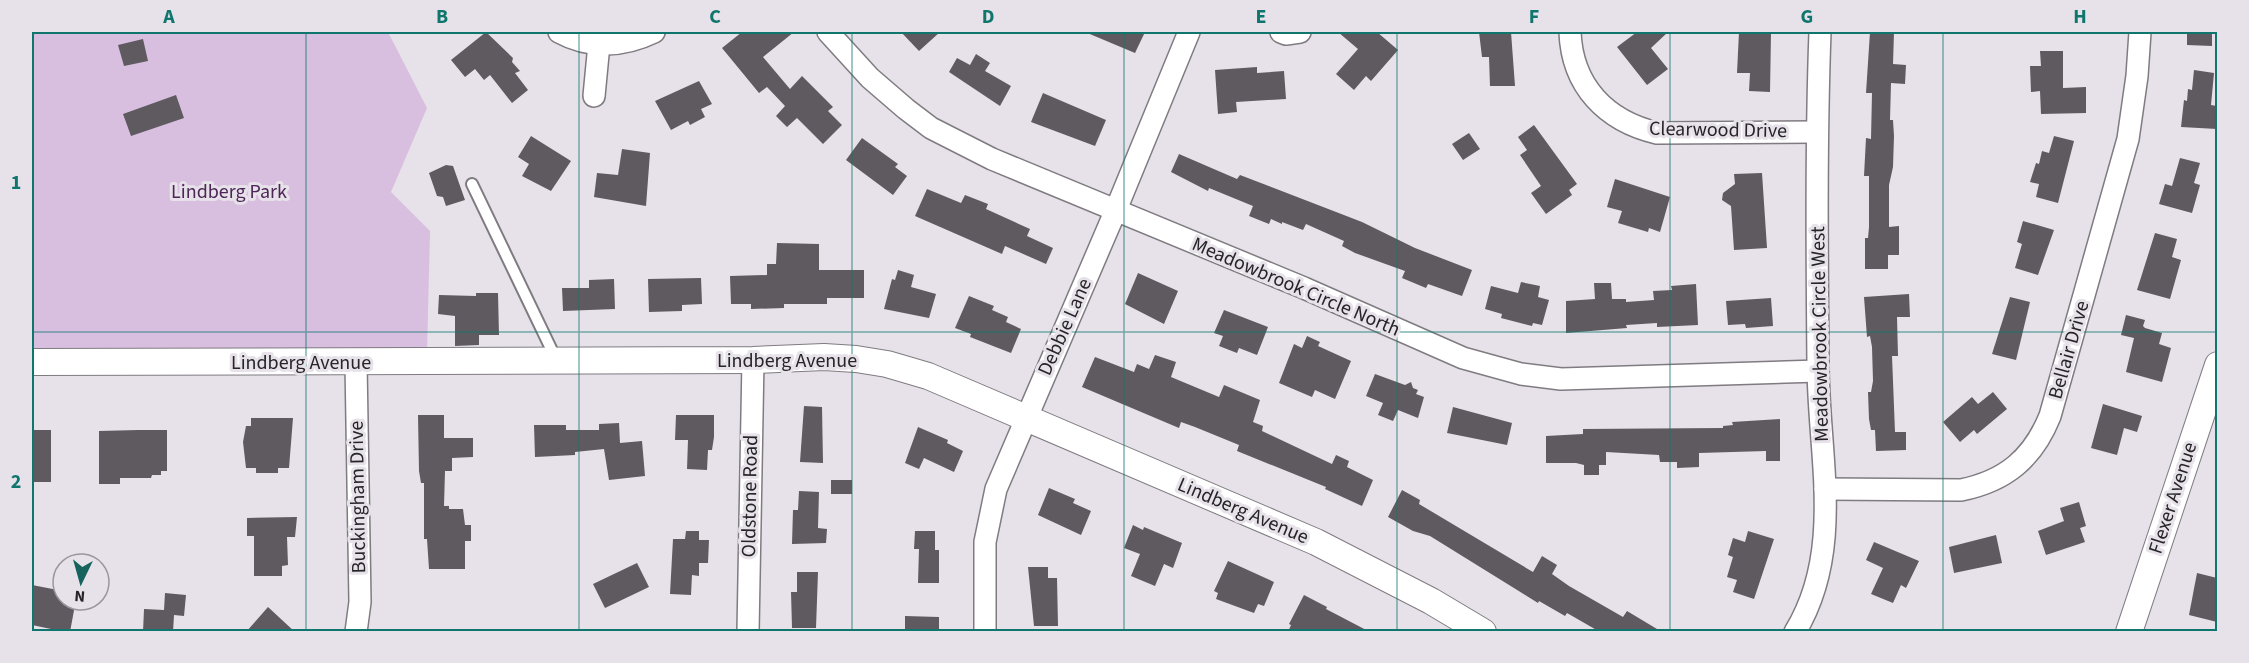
<svg xmlns="http://www.w3.org/2000/svg" width="2249" height="663" font-family="'Source Sans 3',sans-serif">
<style>
.green{fill:#d8bfe0}
.building{fill:#5e5a5f}
.lines{fill:none;stroke-linecap:round;stroke-linejoin:round}
.service-casing{stroke:#7f7b80;stroke-width:14}
.minor-casing{stroke:#7f7b80;stroke-width:24}
.tertiary-casing{stroke:#7f7b80;stroke-width:28}
.service{stroke:#fff;stroke-width:10}
.minor{stroke:#fff;stroke-width:21}
.tertiary{stroke:#fff;stroke-width:26}
.grid{fill:none;stroke:#0f766e;stroke-width:1.5;stroke-opacity:0.55}
.labels{text-anchor:middle;dominant-baseline:central;stroke-width:6;stroke-linejoin:round;paint-order:stroke}
.street-label{font-size:20px;fill:#262427;stroke:#e7e2e9}
.park-label{font-size:20px;fill:#4c2657;stroke:#e7e2e9}
.neatline{fill:none;stroke:#0f766e;stroke-width:2}
.grid-label{font-size:20px;text-anchor:middle;font-weight:bold;fill:#0f766e}
</style>
<rect width="100%" height="100%" fill="#e7e2e9"/>
<path class="green" d="M32,32H388L427,108L391,192L430,231L427,355L32,353Z"/>
<g class="building">
<path d="M486,32L513,58L512,62L520,71L515,73L528,90L512,103L490,75L484,80L475,69L465,77L451,60Z"/>
<path d="M742,32H794L763,57L790,89L802,76L833,107L828,111L842,125L823,144L797,118L787,127L776,116L785,106L767,87L759,93L722,48Z"/>
<path d="M901,32H940L919,51Z"/>
<path d="M1085,32H1145L1135,53Z"/>
<path d="M1338,32H1377L1398,50L1371,81L1366,76L1354,90L1336,74L1358,49Z"/>
<path d="M1479,32H1511L1515,86H1490L1489,57H1482Z"/>
<path d="M1637,32H1668L1651,48L1668,69L1647,85L1617,47Z"/>
<path d="M1739,32L1771,33L1770,92L1749,91L1750,73H1737Z"/>
<path d="M1870,32H1894L1893,64L1906,65L1905,84L1891,83L1890,120H1893L1894,136L1893,167L1889,185V227L1899,226V255H1888V269H1865V238H1868L1869,227V176H1864L1866,138L1871,139L1872,93H1866Z"/>
<path d="M2187,32H2212V46L2187,45Z"/>
<path d="M143,39L148,61L124,66L118,45Z"/>
<path d="M2040,51H2063V88L2086,87V113L2041,114L2040,91L2031,92L2030,66H2041Z"/>
<path d="M976,54L990,63L985,71L1011,86L1000,106L949,72L957,58L970,65Z"/>
<path d="M1257,67V73L1284,71L1286,99L1236,102L1237,112L1218,114L1215,70Z"/>
<path d="M2194,70L2214,73L2211,105L2217,106V129L2181,127L2184,100L2187,101L2188,89L2192,90Z"/>
<path d="M699,81L712,104L701,109L705,117L690,125L688,121L671,130L655,101Z"/>
<path d="M1043,93L1106,120L1095,146L1031,122Z"/>
<path d="M176,95L184,118L131,136L123,114Z"/>
<path d="M1534,125L1577,184L1569,190L1572,195L1546,214L1531,193L1541,186L1520,155L1527,150L1518,137Z"/>
<path d="M1469,133L1480,149L1463,160L1452,144Z"/>
<path d="M531,136L571,161L551,191L522,176L529,164L518,157Z"/>
<path d="M2054,136L2074,141L2058,203L2036,197L2039,184L2030,182L2036,163L2039,164L2042,151L2049,153Z"/>
<path d="M862,138L898,164L895,167L907,176L893,195L846,160Z"/>
<path d="M622,149L650,153L646,206L594,197L597,173L618,175Z"/>
<path d="M1179,154L1237,179L1240,175L1362,222L1415,248L1472,270L1462,296L1428,284L1426,288L1402,278L1405,271L1355,253L1342,246L1344,241L1306,224L1303,230L1282,222V224L1271,219L1269,224L1249,216L1253,206L1209,188L1208,191L1171,172Z"/>
<path d="M2180,158L2200,163L2194,183L2200,185L2192,213L2159,204L2165,184L2172,186Z"/>
<path d="M446,165L453,166L465,200L446,206L443,197L437,196L429,173Z"/>
<path d="M1762,173L1767,248L1734,250L1731,206L1722,200L1723,193L1735,184L1734,174Z"/>
<path d="M1615,179L1670,197L1660,232L1649,228L1648,232L1618,223L1622,211L1607,207Z"/>
<path d="M927,189L961,203L965,195L988,204L986,209L1030,229L1027,236L1053,248L1046,264L1005,246L1002,254L915,216Z"/>
<path d="M2023,221L2054,230L2038,275L2015,268L2022,244L2017,242Z"/>
<path d="M2155,233L2177,239L2172,257L2181,260L2170,299L2137,290Z"/>
<path d="M777,243L819,244V270H864V298H827V304H784V308L751,309V304H731L730,276L767,275V264H776Z"/>
<path d="M898,270L914,275L911,287L936,294L929,318L884,309L892,279L895,280Z"/>
<path d="M1138,273L1178,291L1164,324L1125,304Z"/>
<path d="M701,278L702,304L682,305V311L649,312L648,279Z"/>
<path d="M614,279L615,309L563,311L562,288H589V280Z"/>
<path d="M1521,282L1540,286L1538,297L1549,300L1542,325L1533,323L1532,326L1501,318L1502,314L1485,309L1491,286L1518,293Z"/>
<path d="M1594,283H1611L1612,299H1626V302L1654,300L1653,291L1672,290L1671,286L1696,284L1698,325L1657,327V323L1626,325L1627,328L1566,333V301L1595,299Z"/>
<path d="M476,293H498L499,335H479V345L455,346V316L438,314L439,295L476,296Z"/>
<path d="M1909,294L1910,317H1897L1898,356H1892L1895,432H1906V450L1876,451L1875,430H1871L1869,419L1868,392H1871L1873,381L1872,347L1870,336L1867,337L1864,297Z"/>
<path d="M969,296L994,306L992,310L1008,317L1006,322L1021,329L1011,353L970,337L971,334L955,328Z"/>
<path d="M2010,297L2030,302L2016,360L1992,354Z"/>
<path d="M1771,298L1773,326L1746,328L1745,324L1728,325L1726,301Z"/>
<path d="M1224,310L1268,327L1257,355L1239,348L1237,353L1219,346L1223,336L1214,333Z"/>
<path d="M2126,315L2145,320L2143,326L2145,328L2162,333L2159,344L2171,348L2162,382L2126,372L2134,338L2121,335Z"/>
<path d="M1307,336L1320,342L1318,346L1351,361L1335,399L1315,390L1312,397L1279,383L1294,344L1302,348Z"/>
<path d="M1155,355L1176,362L1171,377L1219,397L1224,385L1260,400L1253,422L1263,426L1262,431L1332,464L1336,455L1349,461L1347,467L1373,480L1362,506L1325,489L1326,487L1237,451L1239,445L1195,427L1181,422L1179,428L1082,387L1095,357L1134,372L1137,364L1149,369Z"/>
<path d="M1375,374L1405,385L1411,382L1413,388L1418,390L1416,394L1424,397L1418,418L1398,410L1393,421L1378,415L1383,403L1366,396Z"/>
<path d="M1993,392L2007,409L1977,434L1974,430L1960,442L1943,422L1972,397L1978,404Z"/>
<path d="M2103,404L2142,416L2137,432L2124,428L2117,455L2091,448Z"/>
<path d="M804,406L822,407L823,463L800,462Z"/>
<path d="M1453,407L1512,423L1507,445L1447,433Z"/>
<path d="M418,415H444V438H473V457L452,458V471H445L444,506H449V509H463L465,525H471V541H465V569H429L427,539H424V483H421L419,471Z"/>
<path d="M676,415H714V437L712,450H708L707,470L687,469L688,440H675Z"/>
<path d="M251,418H293L289,468H278V473H256V468H246L243,442L246,426H251Z"/>
<path d="M1780,419V461H1766V451L1699,453V467L1677,468V462H1660L1659,455L1606,452V465H1599V475H1584V465L1576,463H1546V436L1583,434V429L1723,428V426L1733,425L1732,422Z"/>
<path d="M619,423L620,443L642,441L645,476L609,480L604,449L575,452V455L535,457L534,425H566V430H599V424Z"/>
<path d="M918,427L948,440L947,443L963,451L954,472L924,458L919,469L905,463Z"/>
<path d="M32,430H51V482H33Z"/>
<path d="M138,430H167V471H161V475H152L151,478H120V484H99V431Z"/>
<rect x="831" y="480" width="21" height="14"/>
<path d="M1049,488L1075,499L1073,503L1091,511L1081,535L1038,515Z"/>
<path d="M1402,490L1420,500L1419,504L1533,572L1542,556L1557,565L1552,574L1569,586L1623,617L1627,611L1662,632H1600L1567,613L1565,616L1539,601L1538,603L1430,536L1413,531L1388,517Z"/>
<path d="M799,491L819,492L818,528L827,529L826,543L792,544L793,510H798Z"/>
<path d="M2079,502L2086,526L2080,528L2085,542L2046,555L2038,531L2064,521L2060,508Z"/>
<path d="M297,517L295,537H287L288,565L282,566V576H254V536H247V518Z"/>
<path d="M1133,525L1143,530L1144,527L1182,543L1173,568L1164,564L1155,586L1131,576L1140,554L1124,548Z"/>
<path d="M686,531H699V540H709L708,563H699V576L692,575L691,595L670,594L673,539H685Z"/>
<path d="M915,531H935V550H939V583H918L919,549H914Z"/>
<path d="M1748,531L1774,539L1754,599L1733,592L1737,580L1727,577L1733,557L1728,555L1733,538L1745,542Z"/>
<path d="M1996,535L2002,563L1954,573L1949,547Z"/>
<path d="M1874,542L1919,561L1906,588L1901,585L1893,603L1871,594L1883,568L1866,560Z"/>
<path d="M1228,561L1274,582L1264,606L1258,604L1254,613L1216,599L1218,593L1214,591Z"/>
<path d="M637,563L649,587L605,608L593,584Z"/>
<path d="M1028,567H1048V578H1057L1058,626H1034Z"/>
<path d="M797,572H818L816,628H792L791,592H797Z"/>
<path d="M2197,573L2217,578V622L2189,615Z"/>
<path d="M32,585L63,591L61,602L75,605L70,632H50L51,629L32,625Z"/>
<path d="M165,593L186,595L184,616L174,615L173,632H143L144,609L164,610Z"/>
<path d="M1304,595L1327,607L1326,609L1370,632H1288L1291,625L1289,624Z"/>
<path d="M268,607L295,632H246Z"/>
<path d="M905,616L939,617V632H905Z"/>
</g>
<g class="lines">
<g class="service-casing">
<path id="service" d="M472,184L556,359"/>
</g>
<g class="minor-casing">
<g id="minor">
<path d="M559,32C590,49 623,47 654,32"/>
<path d="M828,32L870,78L906,109L931,128L992,159L1304,288L1463,358L1521,374L1561,379L1818,371"/>
<path d="M1281,32L1286,34L1300,32"/>
<path d="M1570,32C1572,86 1606,121 1657,133L1816,132"/>
<path d="M594,96L599,44"/>
<path d="M1825,489L1961,490C2006,481 2033,458 2050,416L2128,139L2137,76L2140,32"/>
<path d="M356,632L360,602L356,363"/>
<path d="M748,632L753,360"/>
<path d="M985,632V542L996,489L1115,212L1189,32"/>
<path d="M1795,632C1845,550 1818,454 1818,364C1817,253 1816,142 1820,32"/>
</g>
</g>
<g class="tertiary-casing">
<g id="tertiary">
<path d="M32,362L753,360L824,357L856,359L887,364L928,376L1316,542L1431,601L1483,632"/>
<path d="M2129,632L2218,365"/>
</g>
</g>
<use href="#service" class="service"/>
<use href="#minor" class="minor"/>
<use href="#tertiary" class="tertiary"/>
</g>
<path class="grid" d="M306,32V632M579,32V632M852,32V632M1124,32V632M1397,32V632M1670,32V632M1943,32V632M32,332H2218"/>
<g class="labels">
<g class="street-label">
<text transform="translate(1718 130) rotate(1)">Clearwood Drive</text>
<text transform="translate(1296 287) rotate(23)">Meadowbrook Circle North</text>
<text transform="translate(1065 327) rotate(-66)">Debbie Lane</text>
<text transform="translate(1820 334) rotate(-91)">Meadowbrook Circle West</text>
<text transform="translate(2069 350) rotate(-74)">Bellair Drive</text>
<text x="787" y="361">Lindberg Avenue</text>
<text x="301" y="363">Lindberg Avenue</text>
<text transform="translate(750 496) rotate(-89)">Oldstone Road</text>
<text transform="translate(358 497) rotate(-91)">Buckingham Drive</text>
<text transform="translate(2173 498) rotate(-72)">Flexer Avenue</text>
<text transform="translate(1243 511) rotate(23)">Lindberg Avenue</text>
</g>
<g class="park-label">
<text x="229" y="192">Lindberg Park</text>
</g>
</g>
<rect width="2249" height="663" fill="none" stroke="#e7e2e9" stroke-width="66"/>
<g transform="translate(81 582) rotate(185)"><circle r="28" fill="#e7e2e9" stroke="#9a969b" stroke-width="1.5"/>
<path d="M0-4.5L10 22L0 15L-10 22Z" fill="#16635e"/>
<text y="-9" font-size="16" font-weight="bold" text-anchor="middle" fill="#262427">N</text>
</g>
<rect x="33" y="33" width="2183" height="597" class="neatline"/>
<g class="grid-label">
<text x="169" y="23">A</text>
<text x="442" y="23">B</text>
<text x="715" y="23">C</text>
<text x="988" y="23">D</text>
<text x="1261" y="23">E</text>
<text x="1534" y="23">F</text>
<text x="1807" y="23">G</text>
<text x="2080" y="23">H</text>
<text x="16" y="189">1</text>
<text x="16" y="488">2</text>
</g>
</svg>
